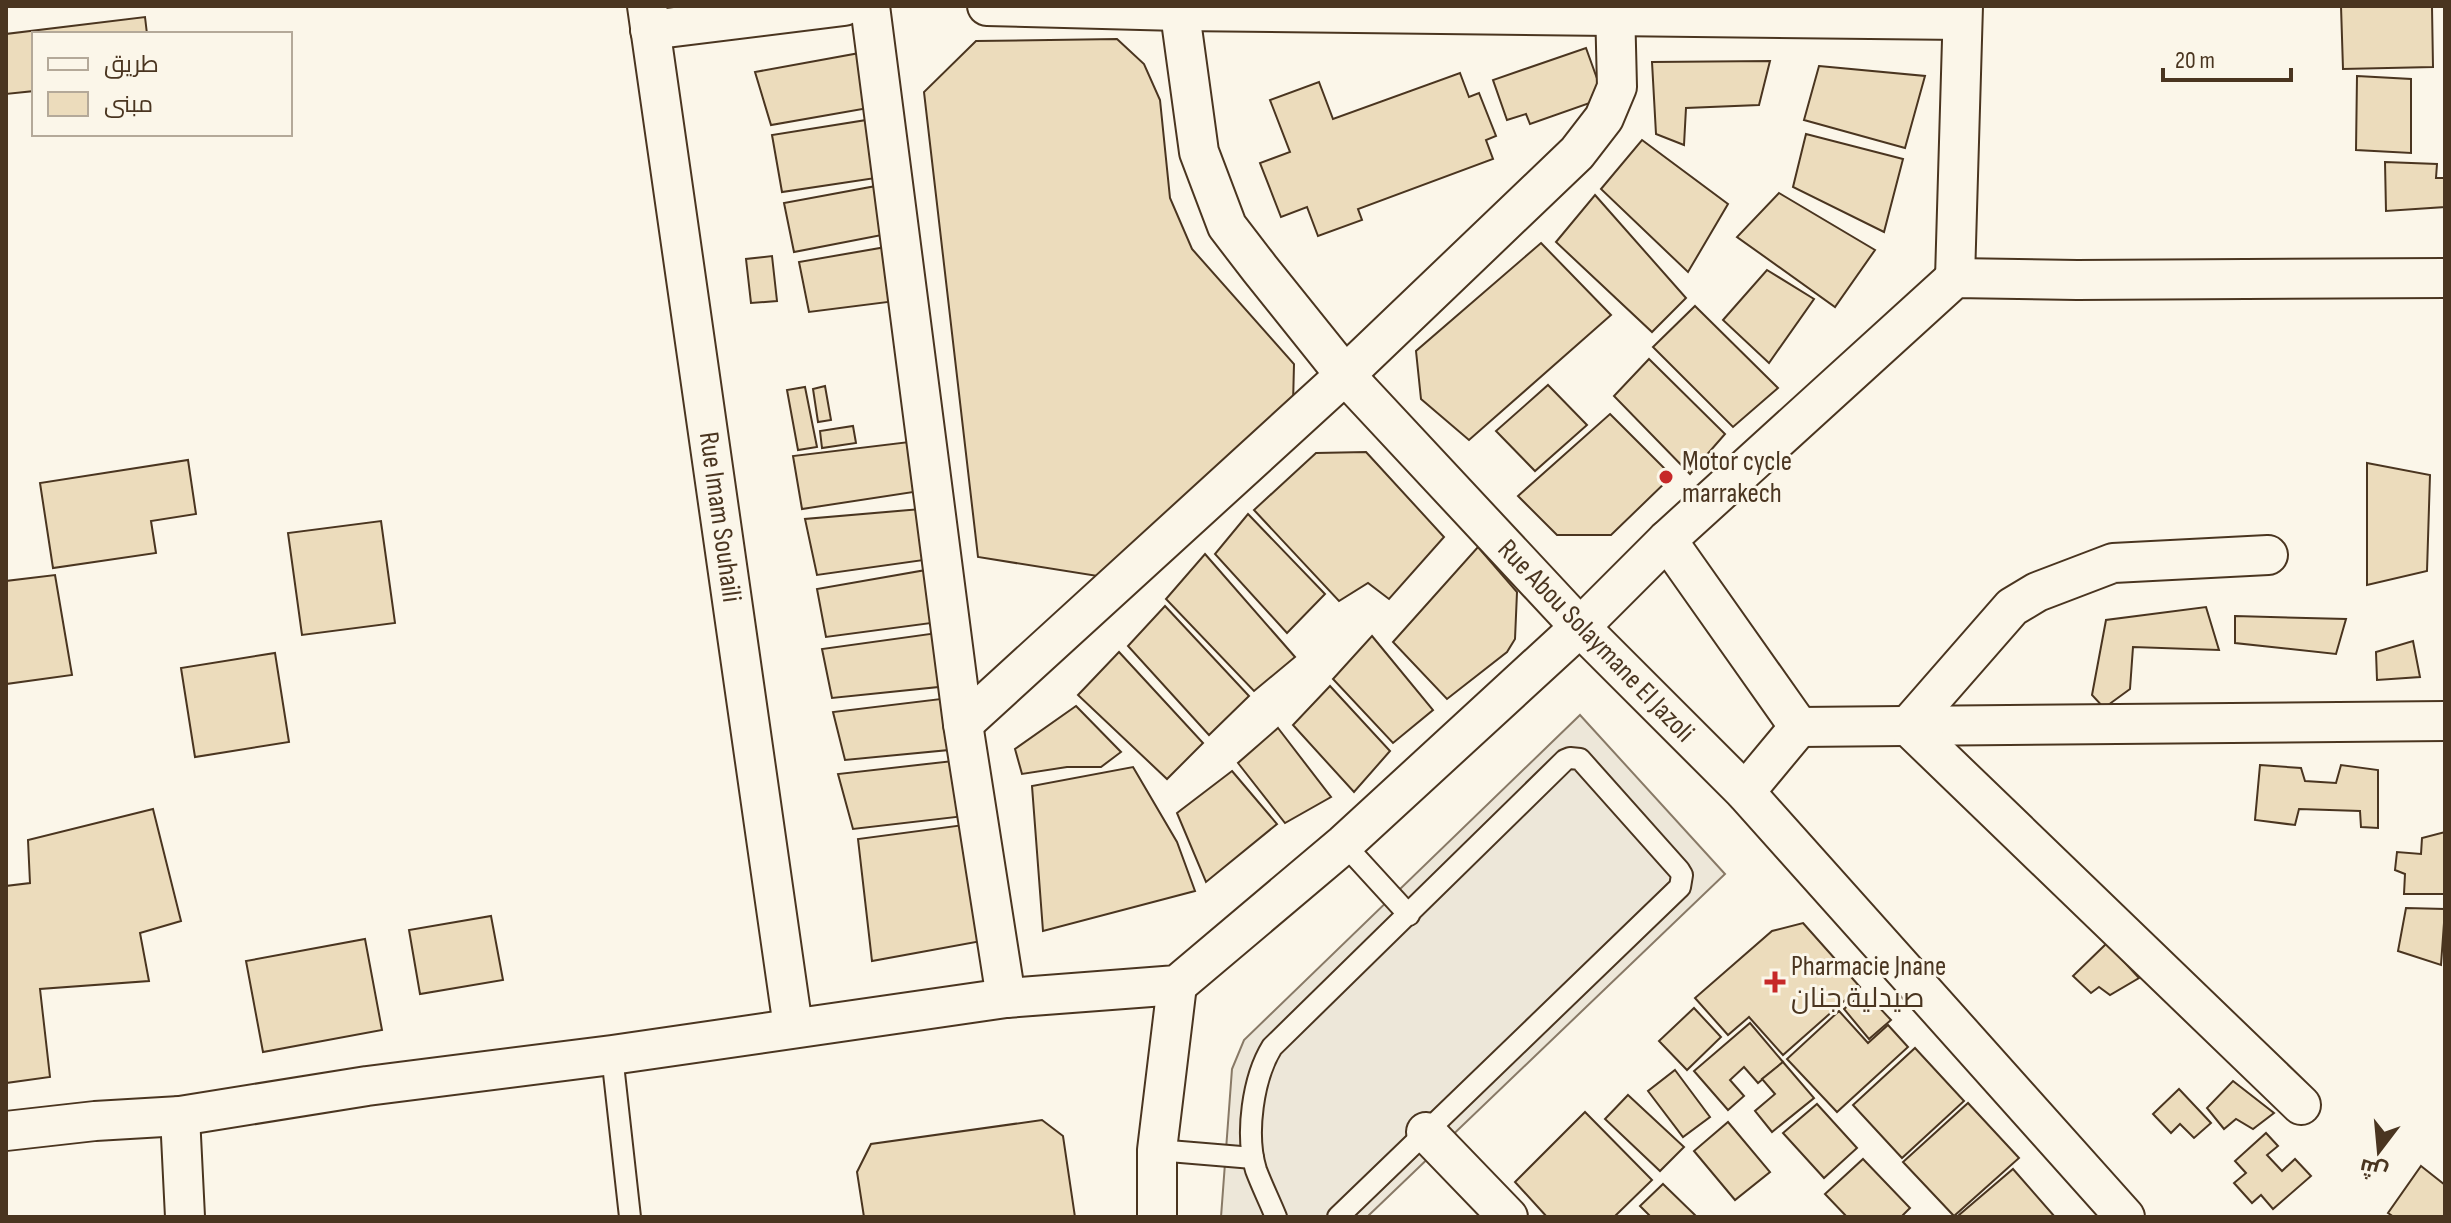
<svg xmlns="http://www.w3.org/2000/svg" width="2451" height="1223" font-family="'Sofia Sans Condensed',Cairo,sans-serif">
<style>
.parking{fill:#ede7d9;stroke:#887966;stroke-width:2}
.building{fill:#ecdcbc;stroke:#4a3520;stroke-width:2}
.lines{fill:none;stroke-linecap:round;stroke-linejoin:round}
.lane-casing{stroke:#4a3520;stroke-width:24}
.street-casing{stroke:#4a3520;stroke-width:42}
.lane{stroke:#fbf6e9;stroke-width:20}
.street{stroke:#fbf6e9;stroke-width:38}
.poi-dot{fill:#c62828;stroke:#fbf6e9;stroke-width:3}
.labels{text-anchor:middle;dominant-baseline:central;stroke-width:6;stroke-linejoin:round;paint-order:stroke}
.poi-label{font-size:28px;fill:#4a3520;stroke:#fbf6e9;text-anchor:start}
.street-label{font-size:28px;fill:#4a3520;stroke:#fbf6e9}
</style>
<rect width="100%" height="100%" fill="#fbf6e9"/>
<path class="parking" d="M1580,715L1725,874L1367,1217H1221L1232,1069L1244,1040Z"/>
<g class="building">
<path d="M2341,6L2432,7L2433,67L2343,69Z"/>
<path d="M145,17L147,34H34V91L6,94V34Z"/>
<path d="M1117,39L1144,64L1160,100L1170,198L1192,249L1294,364L1293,405L1110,578L978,557L924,92L976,41Z"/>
<path d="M1586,48L1604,98L1530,124L1526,114L1507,120L1493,80Z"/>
<path d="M865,52L874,107L771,125L755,72Z"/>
<path d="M1770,61L1759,105L1686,108L1684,145L1656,134L1652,62Z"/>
<path d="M1819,66L1925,76L1905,148L1804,120Z"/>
<path d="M1460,73L1469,97L1479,93L1496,136L1486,140L1493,159L1358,209L1362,220L1318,236L1307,207L1281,217L1260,163L1290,152L1270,100L1319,82L1333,119Z"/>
<path d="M2357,76L2411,79V153L2356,150Z"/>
<path d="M879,118L889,176L782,192L772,135Z"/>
<path d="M1806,134L1903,159L1884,232L1793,187Z"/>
<path d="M1642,140L1728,204L1688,272L1601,189Z"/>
<path d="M2385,162L2437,164L2436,178H2445V207L2386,211Z"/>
<path d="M876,186L887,234L794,252L784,203Z"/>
<path d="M1779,193L1875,250L1835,307L1737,237Z"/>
<path d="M1595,195L1686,298L1652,332L1556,242Z"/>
<path d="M1541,243L1611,315L1469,440L1421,399L1416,351Z"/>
<path d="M886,247L896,301L809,312L799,262Z"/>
<path d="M772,256L777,301L751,303L746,259Z"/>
<path d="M1767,270L1814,299L1769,363L1723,320Z"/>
<path d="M1695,306L1778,388L1733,427L1653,347Z"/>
<path d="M1649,359L1725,434L1690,474L1614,396Z"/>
<path d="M1548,385L1587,425L1535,471L1496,431Z"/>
<path d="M825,386L831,420L818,422L813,389Z"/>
<path d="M805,387L817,447L798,450L787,390Z"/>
<path d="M1610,414L1672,476L1611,535H1557L1518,496Z"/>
<path d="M853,426L856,443L822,448L820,431Z"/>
<path d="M909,442L920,491L802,509L793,456Z"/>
<path d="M1366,452L1444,537L1389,599L1368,583L1339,601L1254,510L1316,453Z"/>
<path d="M188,460L196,514L151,521L156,553L53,568L40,483Z"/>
<path d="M2367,463L2430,475L2427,571L2367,585Z"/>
<path d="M921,509L931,559L817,575L805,519Z"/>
<path d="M1248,514L1325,594L1287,633L1215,554Z"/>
<path d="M381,521L395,623L302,635L288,533Z"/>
<path d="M1478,547L1517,592L1515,639L1507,652L1447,699L1393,642Z"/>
<path d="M1205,554L1295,657L1254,691L1166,599Z"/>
<path d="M926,570L939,622L826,637L817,589Z"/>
<path d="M55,575L72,675L6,684V581Z"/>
<path d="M1165,606L1249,696L1209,735L1128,646Z"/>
<path d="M2206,607L2219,650L2133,647L2130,689L2104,708L2092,695L2106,620Z"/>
<path d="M2235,616L2346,619L2336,654L2235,643Z"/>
<path d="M937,633L948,686L832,698L822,649Z"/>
<path d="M1372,636L1433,710L1393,743L1333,679Z"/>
<path d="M2413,641L2420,677L2377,680L2376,652Z"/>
<path d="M1119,652L1203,743L1167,779L1078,695Z"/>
<path d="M275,653L289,742L195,757L181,668Z"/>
<path d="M1330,686L1390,751L1354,792L1293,725Z"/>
<path d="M949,698L959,749L845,760L833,712Z"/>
<path d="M1076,706L1121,752L1101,767H1067L1022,774L1015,749Z"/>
<path d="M1278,728L1331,797L1285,823L1238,763Z"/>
<path d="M953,761L965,816L853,829L838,774Z"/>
<path d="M2260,765L2301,768L2305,781L2336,783L2341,765L2378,770V828L2361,827L2360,811L2299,809L2295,825L2255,820Z"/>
<path d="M1133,767L1177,842L1195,891L1043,931L1032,786Z"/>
<path d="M1232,771L1277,824L1206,882L1177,813Z"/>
<path d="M153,809L181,921L140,933L149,981L40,989L50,1077L6,1083V886L30,883L28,840Z"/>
<path d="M971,824L987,940L872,961L858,839Z"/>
<path d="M2445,832V894H2404L2405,874L2395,870L2397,852L2421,854L2422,838Z"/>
<path d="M2406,908L2445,909L2441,965L2398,951Z"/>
<path d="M491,916L503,980L420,994L409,930Z"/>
<path d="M1803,923L1860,987L1783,1055L1749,1017L1728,1035L1695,998L1772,931Z"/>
<path d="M365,939L382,1030L263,1052L246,961Z"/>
<path d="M2107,943L2139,978L2110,995L2099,987L2091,993L2073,976Z"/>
<path d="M1855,1000L1866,1012L1876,1004L1891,1020L1869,1039L1844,1009Z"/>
<path d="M1694,1008L1721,1037L1687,1070L1659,1041Z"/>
<path d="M1839,1011L1868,1043L1888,1025L1908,1047L1837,1112L1787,1059Z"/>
<path d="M1750,1023L1783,1062L1758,1083L1744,1067L1730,1080L1744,1096L1728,1110L1694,1071Z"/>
<path d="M1915,1048L1964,1101L1902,1158L1853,1105Z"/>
<path d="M1783,1062L1814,1098L1772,1132L1755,1111L1775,1094L1762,1079Z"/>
<path d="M1675,1070L1710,1117L1683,1137L1648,1091Z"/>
<path d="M2233,1081L2274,1113L2253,1129L2236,1119L2224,1129L2207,1108Z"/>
<path d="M2179,1089L2211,1123L2194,1138L2180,1124L2171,1133L2153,1114Z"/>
<path d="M1628,1095L1684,1147L1660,1171L1605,1119Z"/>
<path d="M1968,1103L2019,1158L1954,1216L1903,1162Z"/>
<path d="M1817,1104L1857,1148L1824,1178L1783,1133Z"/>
<path d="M1585,1112L1652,1180L1614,1217H1547L1515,1182Z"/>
<path d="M1042,1120L1063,1136L1075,1217H864L857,1172L871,1144Z"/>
<path d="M1728,1122L1770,1172L1735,1200L1694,1151Z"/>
<path d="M2266,1133L2278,1146L2267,1155L2282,1171L2295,1159L2311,1176L2273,1209L2261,1195L2252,1203L2234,1183L2246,1173L2235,1161Z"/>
<path d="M1863,1159L1910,1208L1901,1217H1847L1825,1194Z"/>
<path d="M2421,1166L2445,1185V1217H2394L2388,1213Z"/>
<path d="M2013,1169L2055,1217H1960L1959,1215Z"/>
<path d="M1663,1184L1697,1217H1651L1640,1206Z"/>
</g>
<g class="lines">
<g class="lane-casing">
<g id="lane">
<path d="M1344,844L1409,915"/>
<path d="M612,1055L630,1217"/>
<path d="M1157,1150L1253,1158"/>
<path d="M1276,1217C1270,1202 1262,1186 1256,1170C1245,1134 1253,1078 1272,1047L1565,760L1570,758L1580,759L1679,870L1682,875L1680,887L1338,1217"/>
</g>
</g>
<g class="street-casing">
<g id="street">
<path d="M647,6L793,1027"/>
<path d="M870,6L963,724L1006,998"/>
<path d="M987,6L1179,11L1962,20"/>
<path d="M1179,6L1199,152L1227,226L1260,269L1345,375L1580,627L1745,792L2125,1217"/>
<path d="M650,30L844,6"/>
<path d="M1955,278L1963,6"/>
<path d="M1667,540L1799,727L2445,721"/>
<path d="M2268,555L2113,563L2037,592L2012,607L1908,726L2301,1105"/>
<path d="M963,724L1345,375L1577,153L1604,118L1617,87L1615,6"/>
<path d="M1745,792L1799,727"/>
<path d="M180,1116L185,1217"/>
<path d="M6,1131L95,1121L180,1116L367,1086L612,1055L1006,998L1177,985L1344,844L1580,627L1667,540L1955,278L2077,280L2445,278"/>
<path d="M1426,1132L1508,1217"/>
<path d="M1157,1217V1150L1177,985"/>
</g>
</g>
<use href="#lane" class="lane"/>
<use href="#street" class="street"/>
</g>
<g class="poi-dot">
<circle cx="1666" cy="477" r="8"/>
<path d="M1771 970h8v8h8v8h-8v8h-8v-8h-8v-8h8z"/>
</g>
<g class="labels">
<g class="poi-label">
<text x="1682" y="461">Motor cycle<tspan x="1682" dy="32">marrakech</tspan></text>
<text x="1791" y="966">Pharmacie Jnane<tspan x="1791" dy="32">صيدلية جنان</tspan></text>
</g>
<g class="street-label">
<text transform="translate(720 517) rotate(82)">Rue Imam Souhaili</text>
<text transform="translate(1596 641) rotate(46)">Rue Abou Solaymane El Jazoli</text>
</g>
</g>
<rect width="2451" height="1223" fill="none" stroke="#4a3520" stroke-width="16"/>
<rect x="32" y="32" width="260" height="104" fill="#fbf6e9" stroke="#b4a999" stroke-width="2"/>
<rect x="48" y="58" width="40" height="12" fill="#fbf6e9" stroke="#b4a999" stroke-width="2"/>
<text x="104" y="72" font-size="24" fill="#4a3520">طريق</text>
<rect x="48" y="92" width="40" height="24" fill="#ecdcbc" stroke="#b4a999" stroke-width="2"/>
<text x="104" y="112" font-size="24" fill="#4a3520">مبنى</text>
<g transform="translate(2379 1151) rotate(196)" stroke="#fbf6e9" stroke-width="6" paint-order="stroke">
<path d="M0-6L14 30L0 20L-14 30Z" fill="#4a3520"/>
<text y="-12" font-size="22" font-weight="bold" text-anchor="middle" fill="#4a3520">ش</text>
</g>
<path d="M2163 68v12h128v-12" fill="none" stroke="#4a3520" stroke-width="4"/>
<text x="2175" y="68" font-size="24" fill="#4a3520" stroke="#fbf6e9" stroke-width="6" paint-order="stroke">20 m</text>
</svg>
